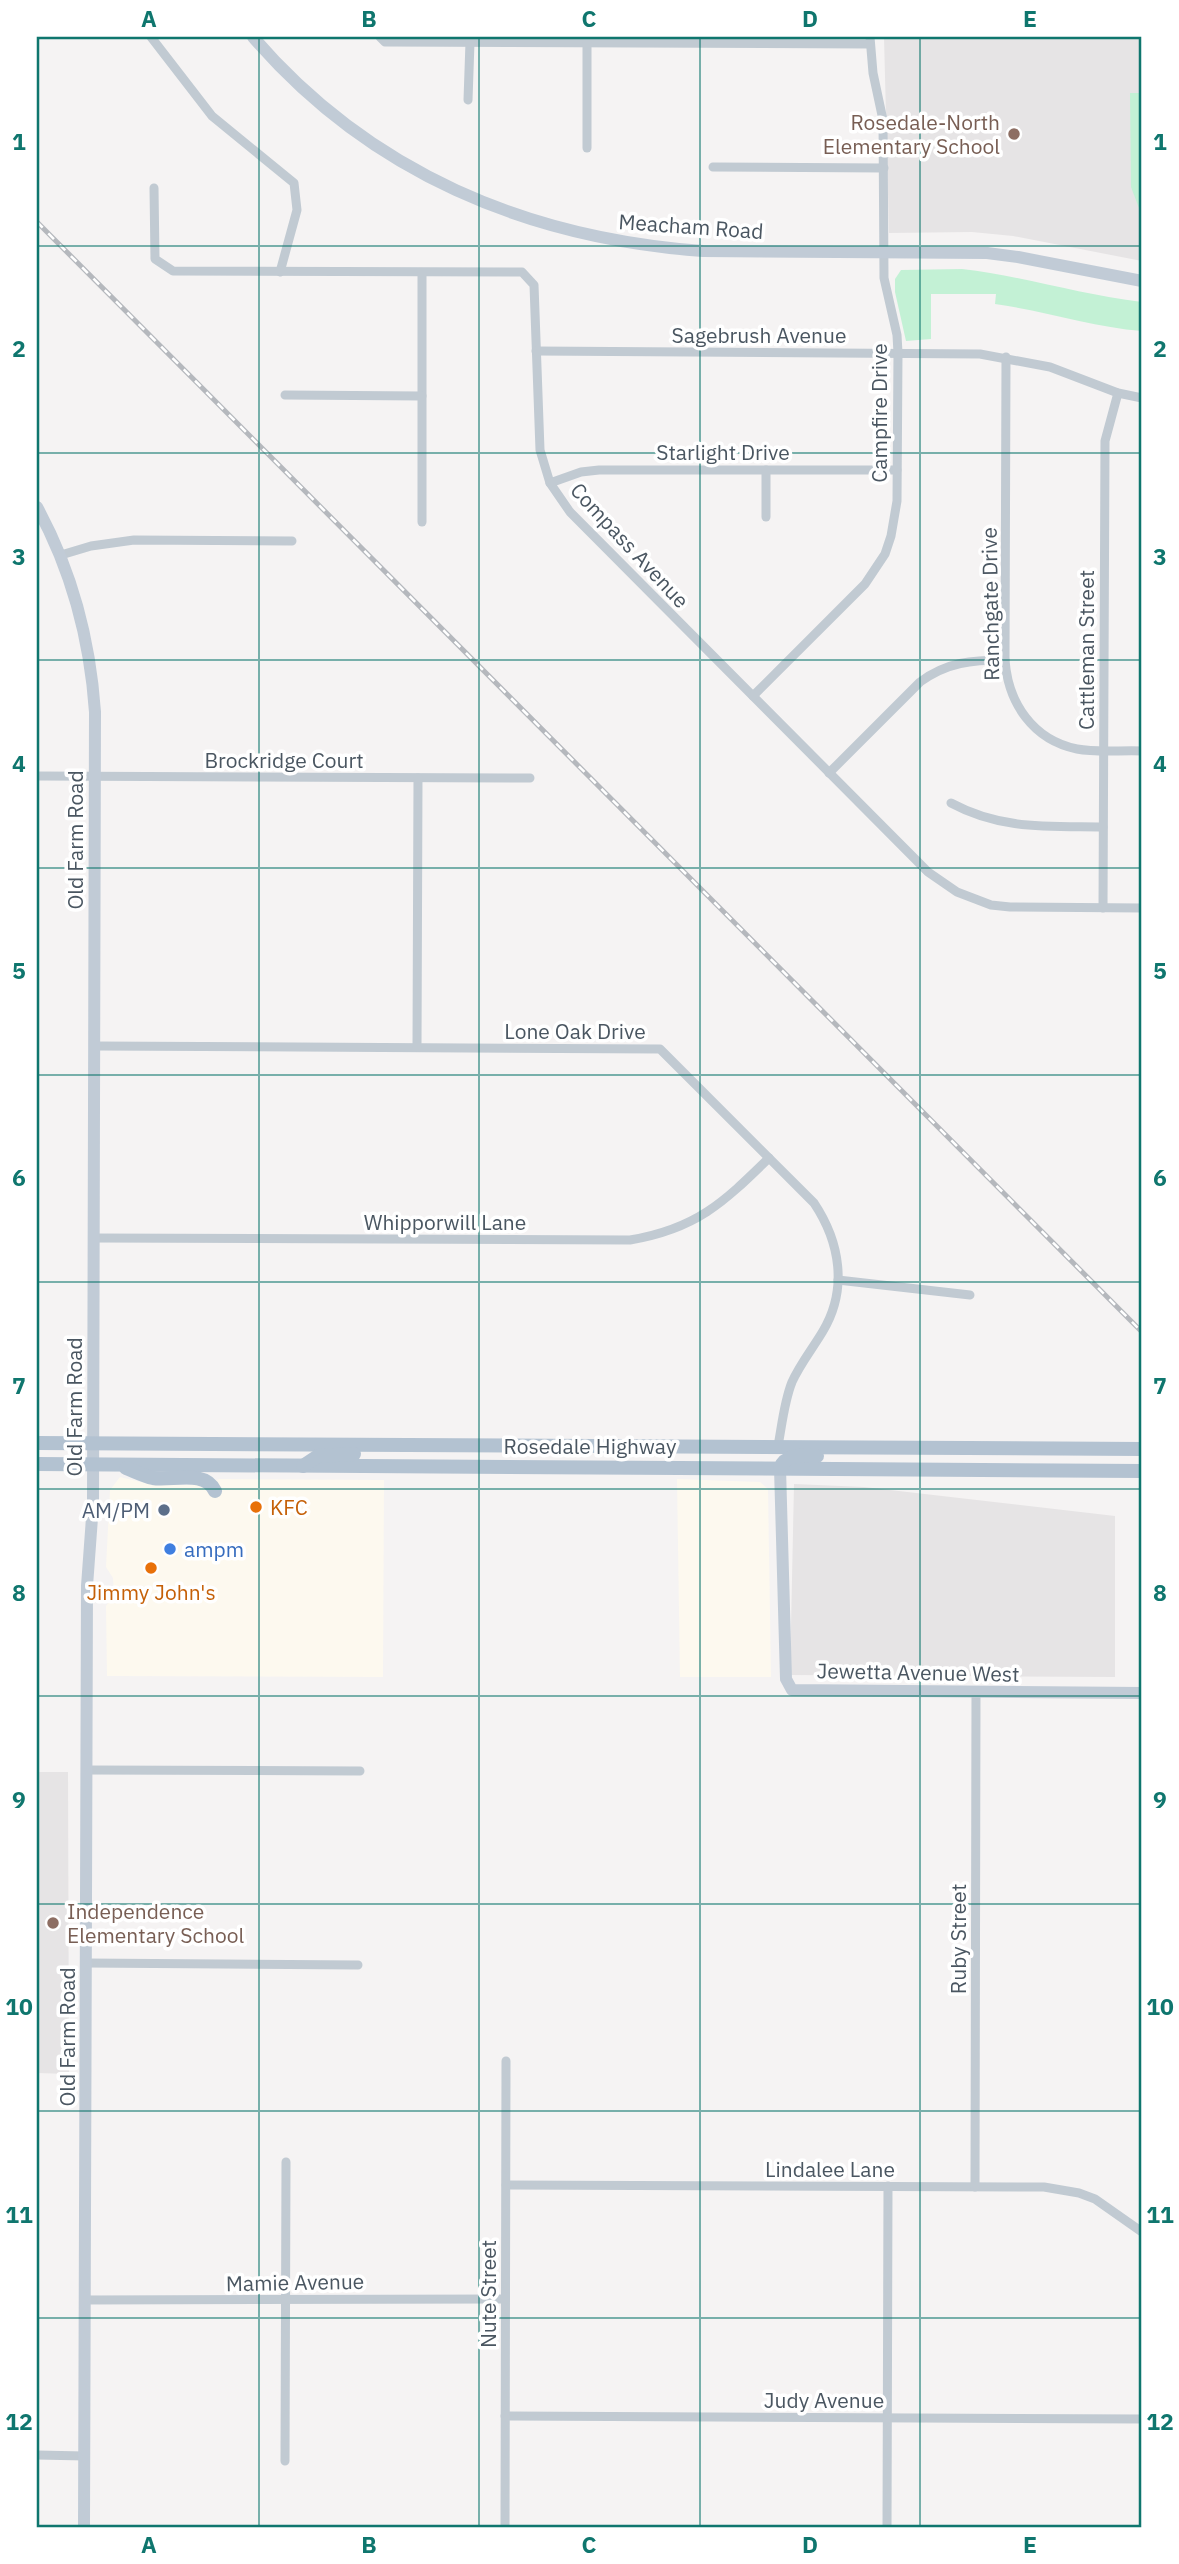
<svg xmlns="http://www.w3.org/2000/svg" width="1179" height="2564" font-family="'IBM Plex Sans',sans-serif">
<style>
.commercial{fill:#fdf9ef}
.education{fill:#e6e4e5}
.green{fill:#c3f1d5}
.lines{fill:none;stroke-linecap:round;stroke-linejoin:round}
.street{stroke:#c1cad2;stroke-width:9}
.secondary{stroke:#c1cbd6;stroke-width:12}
.primary{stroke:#b3c2d1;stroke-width:14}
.rail-casing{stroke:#b5b8bd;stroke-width:5}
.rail{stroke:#fff;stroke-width:2.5;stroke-dasharray:8;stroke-linecap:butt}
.grid{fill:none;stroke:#0f766e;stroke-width:2;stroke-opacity:0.55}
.education-dot{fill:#8d6e63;stroke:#fff;stroke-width:2.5}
.food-dot{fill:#e8710a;stroke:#fff;stroke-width:2.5}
.service-dot{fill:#5c6f8a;stroke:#fff;stroke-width:2.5}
.shop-dot{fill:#3f7fe0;stroke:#fff;stroke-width:2.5}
.labels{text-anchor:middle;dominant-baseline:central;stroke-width:7;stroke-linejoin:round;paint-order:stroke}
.education-label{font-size:21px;fill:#785e54;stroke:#fff;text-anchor:end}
.street-label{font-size:21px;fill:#4a5661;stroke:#fff}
.food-label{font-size:21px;fill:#c56008;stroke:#fff;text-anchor:start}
.service-label{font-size:21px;fill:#4e5e75;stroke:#fff;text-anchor:end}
.shop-label{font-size:21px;fill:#366cbe;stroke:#fff;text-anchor:start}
.neatline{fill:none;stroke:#0f766e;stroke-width:2.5}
.grid-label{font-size:23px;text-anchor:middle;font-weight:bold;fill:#0f766e}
</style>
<rect width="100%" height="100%" fill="#f5f3f3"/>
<g class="commercial">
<path d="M120,1477L153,1485H198L220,1479L384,1480L383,1677L107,1676L106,1606L114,1595L113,1578L106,1567L110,1490Z"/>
<path d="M677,1479L760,1482L768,1489L771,1677H680Z"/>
</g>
<g class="education">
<path d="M884,37H1142V261L1013,236L972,232L889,233Z"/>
<path d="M794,1484L864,1487L1115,1516V1677L790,1675Z"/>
<path d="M37,1772H68L69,2074L37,2073Z"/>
</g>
<g class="green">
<path d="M1130,93H1142V216L1131,187Z"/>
<path d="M962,269C1023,276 1081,295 1142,302V331C1093,327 1045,311 995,304L996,294H931V339L906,341L895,292V279L901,270Z"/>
</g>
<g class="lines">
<g class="street">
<path d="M151,37L212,116L294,183L297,210L280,272"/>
<path d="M380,37L385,42L870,44"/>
<path d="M587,43V148"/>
<path d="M468,100L470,42"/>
<path d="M713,167L884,168"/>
<path d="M154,188L155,259L173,271L522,272L534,285L540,450L550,483L570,512L928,872L957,892L991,905L1010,907L1142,908"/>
<path d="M422,273V522"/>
<path d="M536,351L980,354L1050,367L1118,393L1142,398"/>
<path d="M1006,357L1005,660C1008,703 1033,740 1077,749C1098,753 1121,750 1142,751"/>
<path d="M285,395L422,396"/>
<path d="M550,483L581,472L599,470H897"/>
<path d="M766,517V470"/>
<path d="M61,555L91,546L134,540L292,541"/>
<path d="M753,696L865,584L885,554L891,536L897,501L898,353L897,335L884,278L883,120L873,73L870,37"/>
<path d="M829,773L920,682C947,662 972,660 1005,660"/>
<path d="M37,776L530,778"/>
<path d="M951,803C1001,830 1048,826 1103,827"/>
<path d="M1103,908L1105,441L1118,393"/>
<path d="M94,1046L660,1049L814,1203C840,1242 848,1289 823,1331C813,1348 800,1364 792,1382C784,1402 782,1425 778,1446"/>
<path d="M417,1047L418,778"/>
<path d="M94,1238L630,1240C696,1229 723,1203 769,1158"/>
<path d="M838,1280L970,1295"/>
<path d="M87,1770L360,1771"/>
<path d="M86,1963L358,1965"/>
<path d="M506,2185L1044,2187L1079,2193L1095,2199L1142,2232"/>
<path d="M975,2187L976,1692"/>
<path d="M85,2300L505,2299"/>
<path d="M505,2416L1142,2419"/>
<path d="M37,2455L85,2456"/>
<path d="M285,2461L286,2162"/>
<path d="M505,2527L506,2061"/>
<path d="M887,2527L888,2186"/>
</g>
<g class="secondary">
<path d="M253,37C370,173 527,238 703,251L987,253L1018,257L1142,281"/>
<path d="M37,507C72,571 90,639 95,712L93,1504L87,1586L84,2527"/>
<path d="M780,1468L786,1679L792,1690L1142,1693"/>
</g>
<g class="primary">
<path d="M37,1443L1142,1449"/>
<path d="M37,1464L1142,1471"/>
<path d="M303,1466L318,1456L354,1454"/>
<path d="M126,1468C134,1471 144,1476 153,1478C172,1481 205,1469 215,1491"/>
<path d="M780,1468C786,1453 803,1456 817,1456"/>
</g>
<g class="rail-casing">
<path id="rail" d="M37,222L1142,1332"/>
</g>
<use href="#rail" class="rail"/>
</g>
<path class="grid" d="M259,37V2527M479,37V2527M700,37V2527M920,37V2527M37,246H1142M37,453H1142M37,660H1142M37,868H1142M37,1075H1142M37,1282H1142M37,1489H1142M37,1696H1142M37,1904H1142M37,2111H1142M37,2318H1142"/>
<g class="education-dot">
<circle cx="1014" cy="134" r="7"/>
<circle cx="53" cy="1923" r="7"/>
</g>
<g class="food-dot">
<circle cx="256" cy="1507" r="7"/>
<circle cx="151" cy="1568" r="7"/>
</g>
<circle class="service-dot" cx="164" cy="1510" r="7"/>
<circle class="shop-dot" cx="170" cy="1549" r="7"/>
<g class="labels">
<g class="education-label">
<text x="1000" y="122">Rosedale-North<tspan x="1000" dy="24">Elementary School</tspan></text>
<text x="67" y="1911" text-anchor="start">Independence<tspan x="67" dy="24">Elementary School</tspan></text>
</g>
<g class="street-label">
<text transform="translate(691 226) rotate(4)">Meacham Road</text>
<text x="759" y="335">Sagebrush Avenue</text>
<text transform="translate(879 413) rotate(-90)">Campfire Drive</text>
<text x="723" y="452">Starlight Drive</text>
<text transform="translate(630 545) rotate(47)">Compass Avenue</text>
<text transform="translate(990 604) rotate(-91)">Ranchgate Drive</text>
<text transform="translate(1086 650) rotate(-90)">Cattleman Street</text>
<text x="284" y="760">Brockridge Court</text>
<text transform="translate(75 840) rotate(-90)">Old Farm Road</text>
<text x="575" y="1031">Lone Oak Drive</text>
<text x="445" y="1222">Whipporwill Lane</text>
<text transform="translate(74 1407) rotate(-90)">Old Farm Road</text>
<text x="590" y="1446">Rosedale Highway</text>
<text transform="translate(918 1672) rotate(1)">Jewetta Avenue West</text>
<text transform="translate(958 1939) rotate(-90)">Ruby Street</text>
<text transform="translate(67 2037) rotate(-90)">Old Farm Road</text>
<text x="830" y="2169">Lindalee Lane</text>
<text transform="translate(295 2282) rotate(-1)">Mamie Avenue</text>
<text transform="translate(488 2294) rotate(-90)">Nute Street</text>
<text x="824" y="2400">Judy Avenue</text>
</g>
<g class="food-label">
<text x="270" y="1507">KFC</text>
<text x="151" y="1592" text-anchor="middle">Jimmy John's</text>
</g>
<g class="service-label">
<text x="150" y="1510">AM/PM</text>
</g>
<g class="shop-label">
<text x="184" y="1549">ampm</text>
</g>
</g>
<rect width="1179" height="2564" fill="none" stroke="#ffffff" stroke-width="77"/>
<rect x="38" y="38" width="1102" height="2488" class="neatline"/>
<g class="grid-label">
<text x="149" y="27">A</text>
<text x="369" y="27">B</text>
<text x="589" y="27">C</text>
<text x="810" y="27">D</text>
<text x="1030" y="27">E</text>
<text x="19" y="150">1</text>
<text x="1160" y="150">1</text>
<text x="19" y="357">2</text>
<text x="1160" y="357">2</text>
<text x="19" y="565">3</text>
<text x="1160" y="565">3</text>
<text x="19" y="772">4</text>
<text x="1160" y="772">4</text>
<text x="19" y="979">5</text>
<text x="1160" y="979">5</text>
<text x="19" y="1186">6</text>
<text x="1160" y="1186">6</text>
<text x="19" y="1394">7</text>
<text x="1160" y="1394">7</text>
<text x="19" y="1601">8</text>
<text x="1160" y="1601">8</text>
<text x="19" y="1808">9</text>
<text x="1160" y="1808">9</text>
<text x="19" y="2015">10</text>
<text x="1160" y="2015">10</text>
<text x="19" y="2223">11</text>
<text x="1160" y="2223">11</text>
<text x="19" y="2430">12</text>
<text x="1160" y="2430">12</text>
<text x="149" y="2553">A</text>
<text x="369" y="2553">B</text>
<text x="589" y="2553">C</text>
<text x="810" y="2553">D</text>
<text x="1030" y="2553">E</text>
</g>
</svg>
